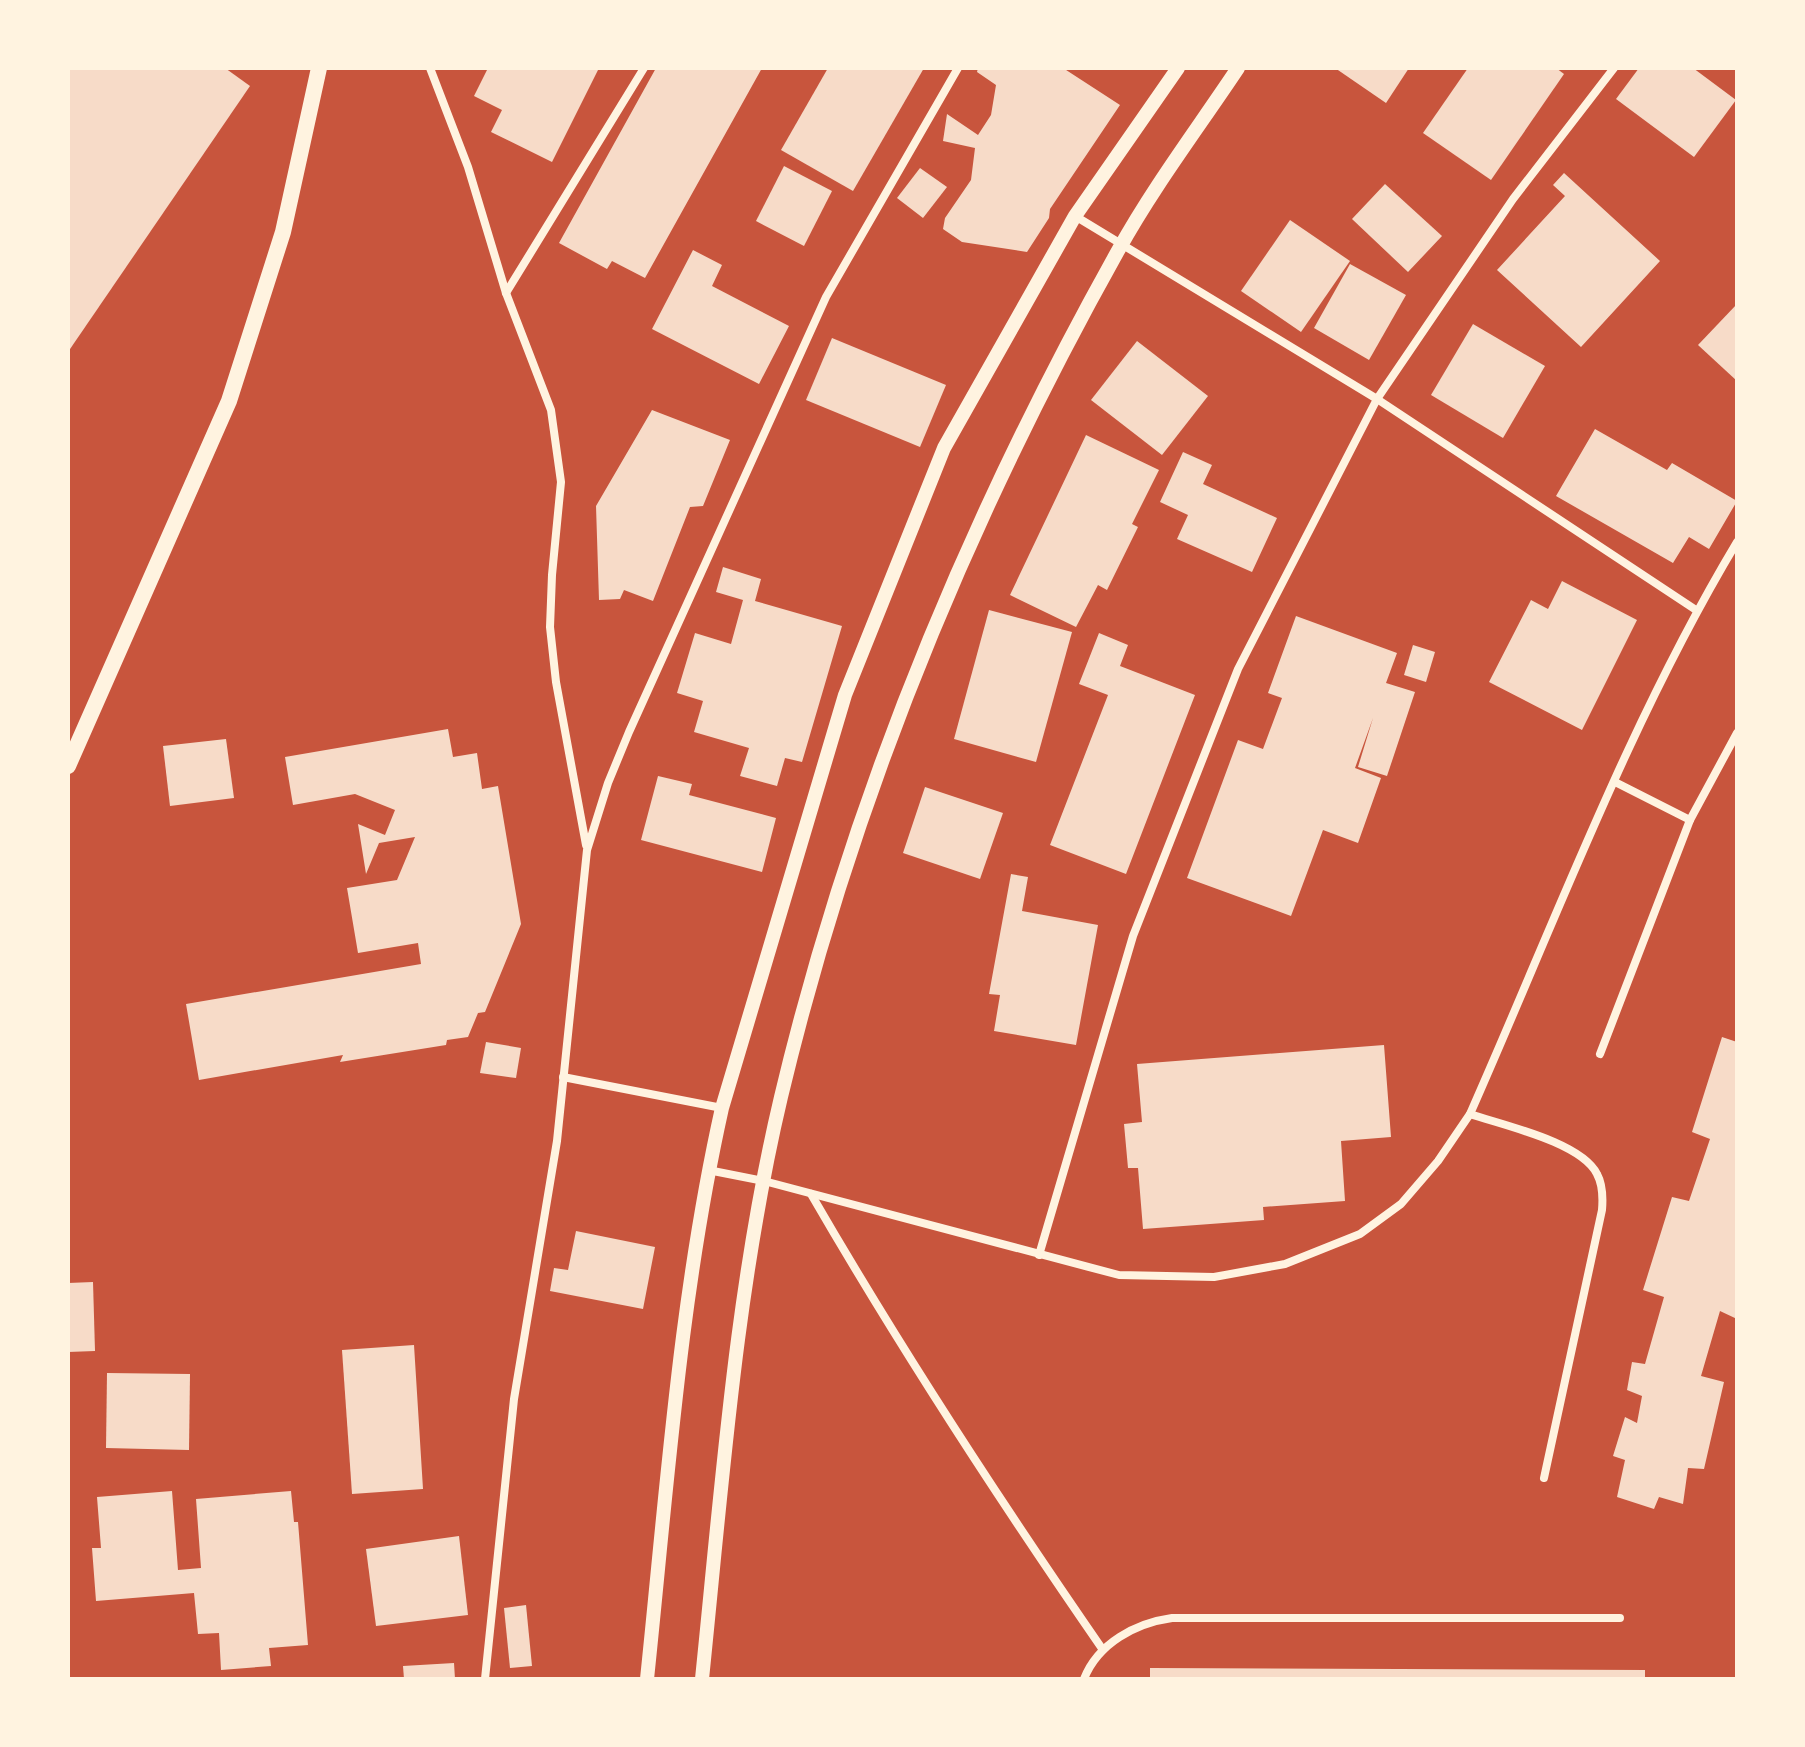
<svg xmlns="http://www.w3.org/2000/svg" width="1805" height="1747" font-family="'Exo 2',sans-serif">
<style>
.building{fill:#f7dbc8}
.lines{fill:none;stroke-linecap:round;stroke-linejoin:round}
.minor{stroke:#fff3e0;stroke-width:8}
.tertiary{stroke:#fff3e0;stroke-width:14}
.secondary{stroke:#fff3e0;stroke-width:16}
</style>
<rect width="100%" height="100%" fill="#c8553d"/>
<g class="building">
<path d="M68,68H225L250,86L68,352Z"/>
<path d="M488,68H599L552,162L491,132L502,110L474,96Z"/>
<path d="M656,68H762L645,278L612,261L607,269L559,243Z"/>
<path d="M828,68H924L853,191L781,150Z"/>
<path d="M978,68H1063L1120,105L1050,209L1049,218L1027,252L962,242L943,229L945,218L971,180L975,148L943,141L947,114L978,135L991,115L996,85L977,72Z"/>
<path d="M1335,68H1409L1386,103Z"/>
<path d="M1468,68H1556L1564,74L1491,180L1423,133Z"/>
<path d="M1639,68H1693L1736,100L1694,157L1616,99Z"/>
<path d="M784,166L832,191L804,246L756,221Z"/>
<path d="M920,168L947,187L923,218L897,198Z"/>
<path d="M1564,173L1660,261L1581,347L1497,270L1565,196L1553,185Z"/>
<path d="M1385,184L1442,236L1408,272L1352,219Z"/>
<path d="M1290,220L1350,261L1301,332L1241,291Z"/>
<path d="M693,250L722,265L712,286L789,326L759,384L652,329Z"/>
<path d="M1350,264L1406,295L1369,360L1314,328Z"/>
<path d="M1737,304V381L1698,345Z"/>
<path d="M1473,324L1545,366L1503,438L1431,395Z"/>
<path d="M832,338L946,385L920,447L806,400Z"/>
<path d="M1137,341L1208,396L1162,455L1091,400Z"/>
<path d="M652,410L730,440L703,506L690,507L653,601L624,590L620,599L599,600L596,506Z"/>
<path d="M1595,429L1667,470L1672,463L1737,501L1709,549L1689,537L1673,563L1556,496Z"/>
<path d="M1086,435L1159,470L1132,524L1138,527L1107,590L1098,585L1076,627L1010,595Z"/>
<path d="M1183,452L1212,465L1203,484L1277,518L1252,572L1177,539L1188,515L1160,502Z"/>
<path d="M723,567L761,579L755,601L842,626L802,762L785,758L777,786L740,776L749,748L694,732L703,701L677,693L695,633L731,644L743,600L716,592Z"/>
<path d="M1562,581L1637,620L1582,730L1489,682L1531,600L1548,609Z"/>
<path d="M989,610L1072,632L1036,762L954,739Z"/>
<path d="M1296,616L1397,653L1386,683L1415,692L1387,776L1358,767L1373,718L1355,768L1381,778L1358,843L1323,830L1291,916L1187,878L1238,740L1263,749L1282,698L1268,693Z"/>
<path d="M1099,633L1128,645L1120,666L1195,695L1126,874L1050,845L1108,695L1079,684Z"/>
<path d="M1413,645L1435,652L1426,682L1404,675Z"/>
<path d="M448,729L453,757L477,753L482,789L498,786L521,924L485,1012L478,1013L468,1037L447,1040L446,1045L340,1062L343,1055L199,1080L186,1004L421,964L418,943L358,953L347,888L397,880L415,837L379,843L366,874L358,824L385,835L395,810L355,794L293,805L285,757Z"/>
<path d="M226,739L234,798L170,806L163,746Z"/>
<path d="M658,776L692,784L689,795L776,818L762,872L641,840Z"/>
<path d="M925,787L1003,813L980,879L903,853Z"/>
<path d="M1011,874L1028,877L1022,911L1098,925L1076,1045L994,1031L1000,995L989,994Z"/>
<path d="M1722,1037L1737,1042V1319L1720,1311L1701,1376L1724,1382L1704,1469L1688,1468L1683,1504L1659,1497L1654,1509L1617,1497L1625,1460L1613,1456L1625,1417L1637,1423L1642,1396L1627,1390L1632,1362L1645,1364L1664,1297L1643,1290L1672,1197L1689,1201L1710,1139L1692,1132Z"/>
<path d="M486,1042L521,1048L516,1078L480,1073Z"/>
<path d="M1384,1045L1391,1137L1341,1141L1345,1201L1263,1207L1264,1220L1143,1229L1138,1168H1128L1124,1124L1142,1122L1137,1064Z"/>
<path d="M576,1231L655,1247L643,1309L550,1291L554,1268L568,1270Z"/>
<path d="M93,1282L95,1351L68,1352V1283Z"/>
<path d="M414,1345L423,1489L352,1494L342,1350Z"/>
<path d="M107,1373L190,1374L189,1450L106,1448Z"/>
<path d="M172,1491L178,1570L201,1568L196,1499L291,1491L294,1522H298L308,1645L269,1648L271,1666L221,1670L219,1633L198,1634L194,1593L96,1601L92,1548H101L97,1497Z"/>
<path d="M459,1536L468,1615L376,1626L366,1549Z"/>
<path d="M526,1605L532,1666L510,1668L504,1608Z"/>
<path d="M454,1663L455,1679H404L403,1666Z"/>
<path d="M1150,1668L1645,1670V1679H1150Z"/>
</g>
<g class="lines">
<g class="minor">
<path d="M430,68L468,167L506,293L551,410L561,482L552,575L550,627L556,682L586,845"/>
<path d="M1075,216L1377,399L1696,610"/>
<path d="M506,293L644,68"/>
<path d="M1615,782L1690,820L1737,733"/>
<path d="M1600,1054L1690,820"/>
<path d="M563,1077L722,1108"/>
<path d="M1470,1114C1502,1125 1581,1142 1597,1174C1603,1185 1603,1198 1602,1210L1544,1478"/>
<path d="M708,1170L764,1181L1119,1275L1214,1277L1285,1264L1360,1234L1401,1204L1438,1161L1470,1114C1555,922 1629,722 1737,542"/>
<path d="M811,1194C902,1351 1000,1501 1103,1650"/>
<path d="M1039,1255L1133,936L1238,669L1377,399L1513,199L1614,68"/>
<path d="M485,1679L514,1399L557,1141L587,850L608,783L629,732L826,297L958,68"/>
<path d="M1084,1679C1098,1643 1136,1623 1172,1618H1620"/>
</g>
<g class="tertiary">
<path d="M647,1679C667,1488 680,1296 722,1108L845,695L944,448L1075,216L1178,68"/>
<path d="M702,1679C722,1485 736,1287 781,1097C852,799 970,515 1119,249C1154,186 1198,128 1238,68"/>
</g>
<path class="secondary" d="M68,766L229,401L283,232L319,68"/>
</g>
<rect width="1805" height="1747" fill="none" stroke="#fff3e0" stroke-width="140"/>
</svg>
